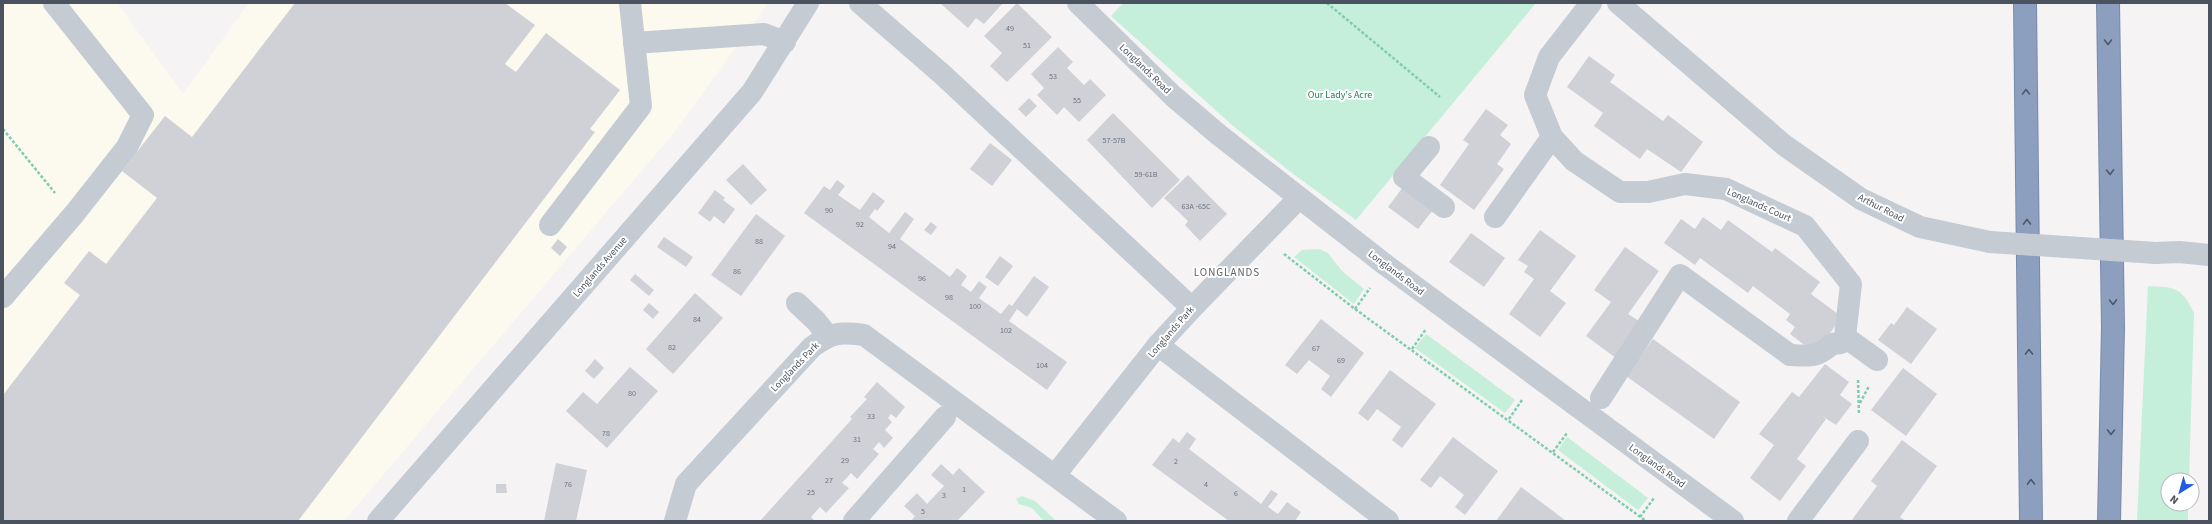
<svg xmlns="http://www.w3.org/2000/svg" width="2212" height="524" font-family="'Source Sans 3',sans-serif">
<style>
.commercial{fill:#fcfaef}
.green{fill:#c5efda}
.building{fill:#d0d1d7}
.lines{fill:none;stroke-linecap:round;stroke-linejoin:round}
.highway-casing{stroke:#788aab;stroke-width:24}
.path{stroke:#7dcdaf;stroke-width:2.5;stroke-dasharray:3 2;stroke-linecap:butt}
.minor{stroke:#c4cbd3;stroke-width:22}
.highway{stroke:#8d9fbf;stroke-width:22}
.minor-bridge{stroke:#c4cbd3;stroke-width:22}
.oneway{stroke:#4e5765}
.labels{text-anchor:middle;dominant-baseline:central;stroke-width:4;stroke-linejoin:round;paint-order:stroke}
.number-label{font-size:8px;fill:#6c727e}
.street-label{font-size:10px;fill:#4b5360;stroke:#fff}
.park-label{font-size:10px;fill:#1b815b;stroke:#fff}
.neighbourhood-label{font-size:11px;letter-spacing:1px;fill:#5f6267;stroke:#fff}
</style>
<rect width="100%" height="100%" fill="#f5f3f3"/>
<path class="commercial" d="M3,3H117L183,94L249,3H768L677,129L344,521H3Z"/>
<g class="green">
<path d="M1123,3H1536L1356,220L1288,170L1232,125L1111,16Z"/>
<path d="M1319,249L1328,253L1342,271L1364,289L1354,304L1294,257L1302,250Z"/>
<path d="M2148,286C2176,287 2181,287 2194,313L2189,480H2168V504H2188V521H2137Z"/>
<path d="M1426,334L1515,400L1505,413L1415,348Z"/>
<path d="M1567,437L1648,498L1638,510L1558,450Z"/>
<path d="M1022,496L1035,501L1056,521H1044L1032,508L1019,504L1016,499Z"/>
</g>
<g class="building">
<path d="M295,3H505L535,25L505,64L516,72L546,33L620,90L590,129L595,132L298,521H3V395L80,295L64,283L89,251L106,264L157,198L122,171L165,116L192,137Z"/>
<path d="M940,3H1003L984,24L976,18L968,28Z"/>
<path d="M1017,3L1052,37L1007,82L990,66L1002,53L984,36Z"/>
<path d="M1058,47L1073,62L1067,68L1084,85L1090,79L1106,95L1079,122L1064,107L1057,115L1037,95L1044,88L1031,74Z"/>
<path d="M1589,56L1615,75L1610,82L1663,121L1668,115L1703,142L1681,172L1647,149L1640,159L1594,126L1603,113L1567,87Z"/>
<path d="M1029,98L1037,106L1026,117L1018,109Z"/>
<path d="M1486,109L1508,125L1500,135L1511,144L1497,164L1504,169L1474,210L1440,185L1469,144L1463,140Z"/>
<path d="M1113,113L1180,180L1152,208L1087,140Z"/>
<path d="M990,143L1012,160L992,186L970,169Z"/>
<path d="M743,164L767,190L751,205L726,180Z"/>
<path d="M1188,175L1227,214L1200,241L1185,225L1188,221L1164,198Z"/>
<path d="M837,180L845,186L838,195L860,210L873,192L885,201L877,211L875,209L869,217L889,233L905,212L914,219L900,239L950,277L957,268L967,276L961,285L971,292L979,281L987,287L979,298L1001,314L1009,304L1012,306L1034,276L1049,287L1027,317L1017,309L1009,321L1067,362L1047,390L804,213L824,186L830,190Z"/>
<path d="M1403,187L1433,210L1418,229L1388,207Z"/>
<path d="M715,190L725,198L723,200L735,209L724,224L714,216L710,222L698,213Z"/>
<path d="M756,214L785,236L741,296L711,275Z"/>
<path d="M1703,217L1721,230L1728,220L1772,252L1775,248L1820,282L1811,294L1842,317L1815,353L1790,334L1795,327L1786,320L1790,314L1753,286L1748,293L1700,258L1695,265L1664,243L1681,219L1695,229Z"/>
<path d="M931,222L937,227L931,235L924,230Z"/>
<path d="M1540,230L1576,256L1550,291L1566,303L1540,337L1509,314L1534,279L1524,272L1528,266L1518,260Z"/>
<path d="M1471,233L1505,258L1484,287L1449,262Z"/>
<path d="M664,237L693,257L686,267L657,247Z"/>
<path d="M558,239L567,247L560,256L551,248Z"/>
<path d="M1625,247L1659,271L1628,314L1639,321L1620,361L1586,336L1611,302L1594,290Z"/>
<path d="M1000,256L1013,266L998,286L985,277Z"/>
<path d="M635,274L654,290L649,296L630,280Z"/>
<path d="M695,293L723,318L673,374L646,349Z"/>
<path d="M649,303L659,312L653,319L643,310Z"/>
<path d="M1907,307L1937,329L1911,364L1878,340L1891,323L1894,325Z"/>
<path d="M1321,319L1364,353L1331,397L1321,389L1330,376L1309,360L1297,374L1285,365Z"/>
<path d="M1653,339L1740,402L1714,439L1626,376Z"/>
<path d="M595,359L604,368L594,379L585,371Z"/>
<path d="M1825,364L1849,382L1840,395L1852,404L1836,425L1819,414L1826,419L1797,459L1806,466L1780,501L1750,478L1774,445L1759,434L1792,392L1799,397Z"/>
<path d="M630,367L658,391L607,448L566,411L583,392L597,404Z"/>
<path d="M1903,368L1937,394L1906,436L1871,410Z"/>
<path d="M1390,370L1436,404L1402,448L1392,440L1401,427L1377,409L1368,421L1358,413Z"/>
<path d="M877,382L905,407L896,418L891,414L888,418L892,422L885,430L893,438L884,448L879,442L873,449L879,454L857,479L851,473L842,483L849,488L826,513L820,507L811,517L815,521H760L852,419L850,417L867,399L864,397Z"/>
<path d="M1187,432L1196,439L1189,449L1261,504L1271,490L1278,494L1268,507L1278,514L1287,502L1301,512L1295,521H1229L1152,465L1173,438L1179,443Z"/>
<path d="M1453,437L1498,471L1465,515L1455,507L1464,495L1440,476L1431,488L1420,480Z"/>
<path d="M1902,440L1937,466L1900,517L1906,521H1851L1877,486L1871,481Z"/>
<path d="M556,463L587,470L576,521H544Z"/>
<path d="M941,464L953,475L959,468L985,492L957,521H911L915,516L904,506L917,493L927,504L944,486L931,475Z"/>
<path d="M496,484H506L507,493H496Z"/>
<path d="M1521,487L1545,505L1566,521H1496Z"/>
</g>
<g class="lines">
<g class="highway-casing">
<g id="highway">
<path d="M2025,3L2031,521"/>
<path d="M2108,3L2113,327L2109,521"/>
</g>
</g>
<g class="path">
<path d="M1327,3L1440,97"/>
<path d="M3,129L55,193"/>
<path d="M1284,254L1355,309L1646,521"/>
<path d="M1355,309L1370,288"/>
<path d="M1412,349L1426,329"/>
<path d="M1858,380L1859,415"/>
<path d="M1860,403L1869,386"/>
<path d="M1509,419L1522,400"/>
<path d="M1553,452L1567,433"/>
<path d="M1640,517L1654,498"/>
</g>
<g class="minor">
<path d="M860,3L943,75L1192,308"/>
<path d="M1078,3L1173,96L1219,135L1387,266L1733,521"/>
<path d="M1591,3L1549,57L1535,95L1552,137L1574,161L1620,192H1648L1685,184L1726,189L1805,226L1851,284L1845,337L1877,360"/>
<path d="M1618,3L1784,145L1861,199L1920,227L1990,242"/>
<path d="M634,43L764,34L785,42"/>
<path d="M1429,147L1404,177L1444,207"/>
<path d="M1495,217L1552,137"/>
<path d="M550,225L641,106L630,3"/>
<path d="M2156,253L2179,252L2209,255"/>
<path d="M3,297L75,213L127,147L143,115L54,3"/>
<path d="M797,303L816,321L828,336"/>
<path d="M1158,345L1388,521"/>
<path d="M1601,398L1680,275L1790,355C1809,356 1817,358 1832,344L1841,343"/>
<path d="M1055,475L1158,345L1192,308L1299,198"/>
<path d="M378,521L752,92L808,3"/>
<path d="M675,521L686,484L812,347C833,332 839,332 864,335L1116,521"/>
<path d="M854,521L945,417"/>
<path d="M1798,521L1858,441"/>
</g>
<use href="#highway" class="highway"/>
<path class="minor-bridge" d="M1990,242L2156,253"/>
</g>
<defs><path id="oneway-chevron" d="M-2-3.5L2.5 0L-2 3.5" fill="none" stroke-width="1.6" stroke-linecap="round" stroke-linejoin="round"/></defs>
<g class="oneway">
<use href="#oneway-chevron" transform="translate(2108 42) rotate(90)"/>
<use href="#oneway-chevron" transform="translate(2026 92) rotate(-90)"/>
<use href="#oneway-chevron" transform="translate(2110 172) rotate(89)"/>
<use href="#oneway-chevron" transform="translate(2027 222) rotate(-91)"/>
<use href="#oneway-chevron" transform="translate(2113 302) rotate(89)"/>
<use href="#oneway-chevron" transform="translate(2029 352) rotate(-91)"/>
<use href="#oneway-chevron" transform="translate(2111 432) rotate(91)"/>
<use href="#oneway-chevron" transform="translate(2031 482) rotate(-91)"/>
</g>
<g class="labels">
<g class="number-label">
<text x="1010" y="28">49</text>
<text x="1027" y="45">51</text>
<text x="1053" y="76">53</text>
<text x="1077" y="100">55</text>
<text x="1114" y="140">57-57B</text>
<text x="1146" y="174">59-61B</text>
<text x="1196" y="206">63A -65C</text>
<text x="829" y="210">90</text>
<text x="860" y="224">92</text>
<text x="759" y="241">88</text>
<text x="892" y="246">94</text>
<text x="737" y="271">86</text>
<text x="922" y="278">96</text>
<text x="949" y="297">98</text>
<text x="975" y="306">100</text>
<text x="697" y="319">84</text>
<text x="1006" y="330">102</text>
<text x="672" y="347">82</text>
<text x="1316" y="348">67</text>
<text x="1341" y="360">69</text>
<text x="1042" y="365">104</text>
<text x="632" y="393">80</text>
<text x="871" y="416">33</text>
<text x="606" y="433">78</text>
<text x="857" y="439">31</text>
<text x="845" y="460">29</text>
<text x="1176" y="461">2</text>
<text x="829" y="480">27</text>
<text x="568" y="484">76</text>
<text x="1206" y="484">4</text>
<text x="964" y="489">1</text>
<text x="811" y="492">25</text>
<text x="1236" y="493">6</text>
<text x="944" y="495">3</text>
<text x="923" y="511">5</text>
</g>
<g class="street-label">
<text transform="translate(1145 69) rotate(44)">Longlands Road</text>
<text transform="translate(1759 205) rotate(24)">Longlands Court</text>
<text transform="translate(1881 208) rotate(27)">Arthur Road</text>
<text transform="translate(600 267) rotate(-49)">Longlands Avenue</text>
<text transform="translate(1396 273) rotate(37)">Longlands Road</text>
<text transform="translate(1171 332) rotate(-49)">Longlands Park</text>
<text transform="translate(795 367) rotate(-46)">Longlands Park</text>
<text transform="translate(1657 466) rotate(36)">Longlands Road</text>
</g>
<g class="park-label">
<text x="1340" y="95">Our Lady's Acre</text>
</g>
<g class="neighbourhood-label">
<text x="1227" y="272">LONGLANDS</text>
</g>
</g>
<rect width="2212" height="524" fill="none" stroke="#4b5360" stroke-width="8"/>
<g transform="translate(2180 492) rotate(217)"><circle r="19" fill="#ffffff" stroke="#b7babf"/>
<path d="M0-3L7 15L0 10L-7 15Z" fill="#225de0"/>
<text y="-6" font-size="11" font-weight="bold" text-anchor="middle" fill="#4b5360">N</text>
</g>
</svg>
